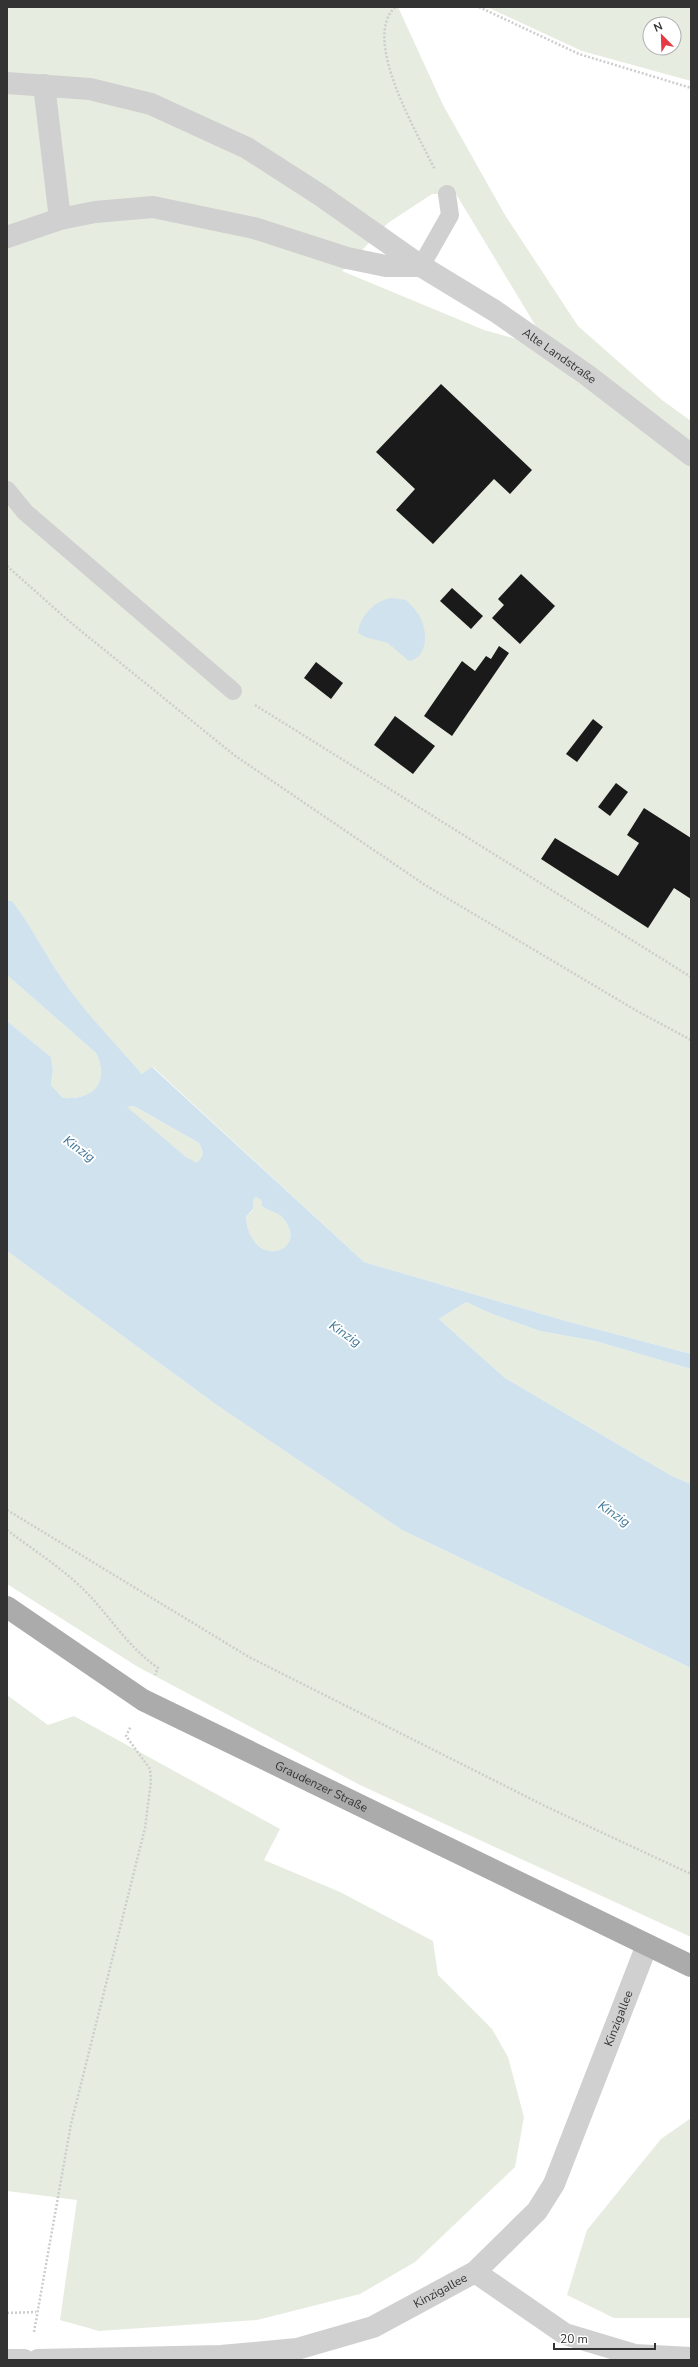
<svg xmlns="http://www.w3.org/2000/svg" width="698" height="2367" font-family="'Nunito Sans',sans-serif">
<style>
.green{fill:#e6ecdf;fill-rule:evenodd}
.water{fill:#cfe2ee;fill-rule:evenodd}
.building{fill:#1a1a1a}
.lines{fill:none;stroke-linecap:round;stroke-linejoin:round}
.path{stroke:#cdcdcd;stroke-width:2.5;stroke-dasharray:2 2;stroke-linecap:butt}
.service{stroke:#d0d0d0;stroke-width:18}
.minor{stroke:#d0d0d0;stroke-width:22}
.primary{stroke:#ababab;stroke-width:22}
.labels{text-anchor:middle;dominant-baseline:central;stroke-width:4;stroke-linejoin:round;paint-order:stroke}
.street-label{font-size:12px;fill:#333;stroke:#fff}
.water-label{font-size:13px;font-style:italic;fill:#3f7597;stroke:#fff}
</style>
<rect width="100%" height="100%" fill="#fff"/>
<g class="green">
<path d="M7,7H398L443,105L505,215L578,326L662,400L691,421V1354L566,1321L364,1262L153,1067L142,1074C116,1044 87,1016 65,983C46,956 32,927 12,902L7,901ZM432,194H456L549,348L484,330L342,271L388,223Z"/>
<path d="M487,7H691V81L582,51ZM650,24H674V48H650Z"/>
<path d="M7,975L96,1053C110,1083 94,1100 63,1098L51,1085L53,1069L51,1057L7,1021Z"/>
<path d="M134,1106L199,1143C204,1152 204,1156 197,1164L186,1157L126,1107Z"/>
<path d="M256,1197L261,1200L262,1206C268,1211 278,1212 283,1218C311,1253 251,1272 246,1217L253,1210V1200Z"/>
<path d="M7,1251L218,1406L402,1530L691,1668V1937L360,1785L138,1667L7,1584Z"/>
<path d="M466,1302L492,1314L540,1331L595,1341L691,1369V1484L672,1476L505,1378L439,1319Z"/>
<path d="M7,1695L48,1725L74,1716L280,1829L264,1860L340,1892L433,1941L438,1975L492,2029L508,2057L524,2117L515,2167L415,2262L360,2294L257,2320L99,2331L60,2320L77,2200L7,2191Z"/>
<path d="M691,2118V2318H614L567,2295L587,2230L661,2139Z"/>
</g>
<g class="water">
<path d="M392,598L406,600C411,605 416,610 420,617C428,631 428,658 409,661L388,643L365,637L358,633C359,617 376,599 392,598Z"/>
<path d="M7,901H12C32,927 46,956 65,983C87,1015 116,1044 142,1074L152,1067L364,1262L566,1321L691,1354V1369L595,1341L540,1331L492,1314L466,1302L439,1319L505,1378L672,1476L691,1484V1668L402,1530L218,1406L7,1251V1021L51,1057L53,1069L51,1085L63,1098C94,1100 110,1082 96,1053L7,975ZM134,1106L199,1143C204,1152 204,1156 197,1163L186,1157L127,1107ZM256,1197L261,1200L262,1206C268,1211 278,1212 283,1218C311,1252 251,1272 246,1217L253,1209V1200Z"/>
</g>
<g class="building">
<path d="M441,384L532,470L510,494L494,479L433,544L396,510L415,489L376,452Z"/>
<path d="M521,574L555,606L520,644L492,618L504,605L498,599Z"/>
<path d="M452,588L483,616L471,629L440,601Z"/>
<path d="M499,646L509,653L452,736L424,716L462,661L475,671L486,656L491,659Z"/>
<path d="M316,662L343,683L331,699L304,678Z"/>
<path d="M395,716L435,746L413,774L374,745Z"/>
<path d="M593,719L603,727L577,762L566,754Z"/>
<path d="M616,783L628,792L610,816L598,807Z"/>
<path d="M644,808L691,838V899L674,888L648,928L541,859L555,838L618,876L639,843L627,835Z"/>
</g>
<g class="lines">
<g class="path">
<path d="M395,7C361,40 418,134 435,170"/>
<path d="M479,7L579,54L691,88"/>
<path d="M7,566L70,622L234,755L425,885L637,1011L691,1040"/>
<path d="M255,705L691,977"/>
<path d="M7,1510L249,1657L547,1807L691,1874"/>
<path d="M7,1530C33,1550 64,1569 87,1593C111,1618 129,1648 158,1668L155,1675"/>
<path d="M7,2313L36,2312"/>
<path d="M34,2332L71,2124L145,1828L151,1781L150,1769L126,1736L131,1726"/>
</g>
<g class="service">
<path d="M421,266L450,215L447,194"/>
<path d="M7,490L25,512L233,691"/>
</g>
<g class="minor">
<path id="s1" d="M7,83L90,89L151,104L247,148L320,195L421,266L495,311L587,375L691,455"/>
<path d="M44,85L60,219"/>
<path d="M7,237L60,219L95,212L153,207L254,228L347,258L386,266H421"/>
<path d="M475,2272L565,2334L635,2355L691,2358"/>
<path d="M7,2360H24"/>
<path id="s2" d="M38,2360L221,2356L297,2349L373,2327L475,2272L537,2211L554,2184L647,1945"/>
</g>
<path class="primary" id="s3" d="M7,1607L143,1700L691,1966"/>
</g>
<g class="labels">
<g class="street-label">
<text stroke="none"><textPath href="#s1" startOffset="627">Alte Landstraße</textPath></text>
<text stroke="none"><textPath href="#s3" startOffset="363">Graudenzer Straße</textPath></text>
<text stroke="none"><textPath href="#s2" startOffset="751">Kinzigallee</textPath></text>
<text stroke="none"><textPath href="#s2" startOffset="415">Kinzigallee</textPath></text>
</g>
<g class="water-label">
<text transform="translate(79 1149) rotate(36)">Kinzig</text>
<text transform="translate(345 1334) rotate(34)">Kinzig</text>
<text transform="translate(614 1514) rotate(34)">Kinzig</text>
</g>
</g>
<rect width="698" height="2367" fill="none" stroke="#333333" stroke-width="16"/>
<g transform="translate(662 36) rotate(337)"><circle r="19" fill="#ffffff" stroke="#adadad"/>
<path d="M0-3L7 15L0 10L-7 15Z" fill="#e63946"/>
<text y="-6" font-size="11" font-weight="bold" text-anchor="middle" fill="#333333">N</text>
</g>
<path d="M554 2343v6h101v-6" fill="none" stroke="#333333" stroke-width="2"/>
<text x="560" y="2343" font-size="12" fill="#333333" stroke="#ffffff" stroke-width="3" paint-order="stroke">20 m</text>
</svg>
